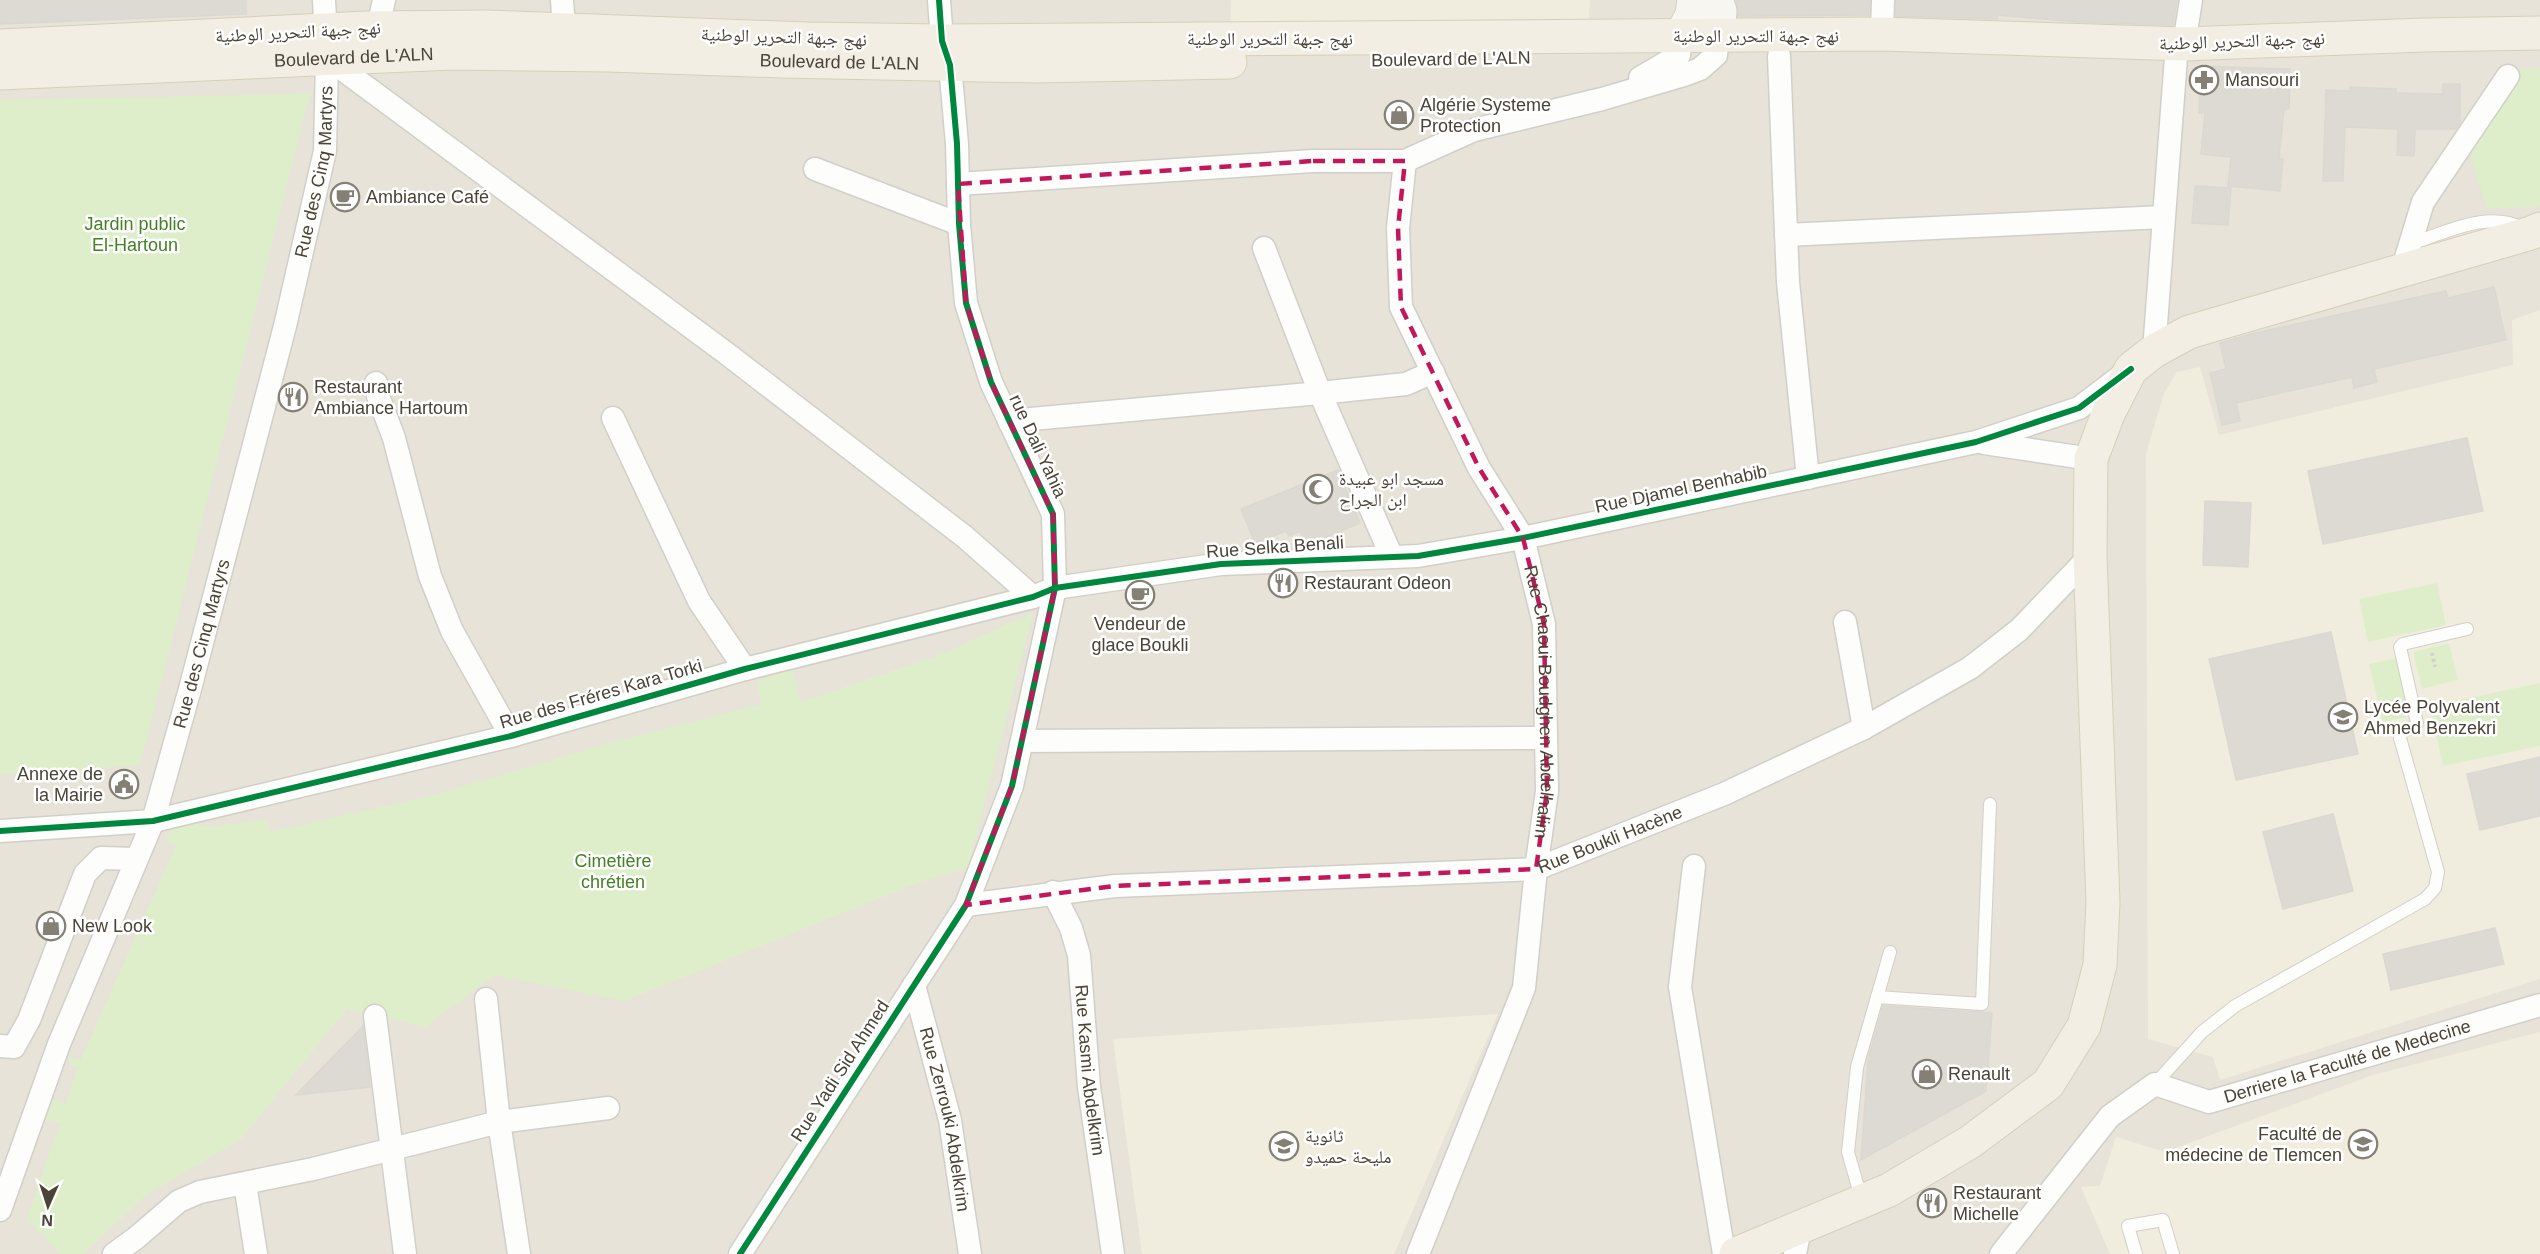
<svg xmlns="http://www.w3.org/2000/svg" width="2540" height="1254" font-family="Arial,'Noto Naskh Arabic',sans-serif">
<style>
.residential{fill:#e7e3d9}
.education{fill:#f1edde}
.green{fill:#dfeeca}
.building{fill:#dddad4;stroke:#dbd8d2;stroke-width:1.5}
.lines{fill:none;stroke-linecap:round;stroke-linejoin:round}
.service-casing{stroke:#d1cfc9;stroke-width:14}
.minor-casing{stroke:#d1cfc9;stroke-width:25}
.secondary-casing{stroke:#d3cfc3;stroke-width:35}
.primary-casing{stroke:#d6cfb8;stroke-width:35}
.path{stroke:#d3d1cb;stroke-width:4;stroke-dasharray:3 3;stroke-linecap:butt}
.service{stroke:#fdfdfc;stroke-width:12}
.minor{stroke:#fdfdfc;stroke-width:22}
.secondary{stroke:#f7f6f0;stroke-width:33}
.primary{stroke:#f2eee4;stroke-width:33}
.cycleway-casing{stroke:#fff;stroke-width:10}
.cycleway{stroke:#00873e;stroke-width:6}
.marked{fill:none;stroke:#c2185b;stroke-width:4.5;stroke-dasharray:12 8;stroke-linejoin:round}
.labels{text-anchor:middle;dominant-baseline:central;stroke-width:5;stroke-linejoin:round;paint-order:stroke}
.street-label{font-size:18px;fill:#4a4337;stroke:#fff}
.poi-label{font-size:18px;fill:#4a4337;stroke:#fff;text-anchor:start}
.park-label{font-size:18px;fill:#438124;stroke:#fff}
</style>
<rect width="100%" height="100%" fill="#f3f1ec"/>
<rect class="residential" x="0" y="0" width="2540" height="1254"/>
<g class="education">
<path d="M1231,0H1590L1588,25L1230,30Z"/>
<path d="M2540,310V979L2220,1080L2213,1057L2148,1039L2146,454L2164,393L2177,372L2200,367L2219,435L2513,365L2512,320Z"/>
<path d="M1498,1014L1394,1254H1142L1113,1039Z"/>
<path d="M2540,1032V1254H2110L2081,1187L2100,1186L2116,1137L2165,1152L2373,1075Z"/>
</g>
<g class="green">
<path d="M2522,68H2540V207L2487,208L2470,153Z"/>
<path d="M310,94L140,765L0,775V100Z"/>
<path d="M2437,583L2446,625L2368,642L2359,599Z"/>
<path d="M1033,613L968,868L920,882L624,1001L494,975L425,1027L347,1009L241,1139L146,1195L83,1254H61L27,1220L60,1123L42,1118L46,1097L66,1104L78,1068L70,1064L71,1058L81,1060L176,845L166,841L172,824L191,822L207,827L266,820L271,832L434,795L620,740L761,704L757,682L771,677L769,668L790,663L801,702L942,654Z"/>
<path d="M2449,643L2458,680L2422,689L2413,652Z"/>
<path d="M2398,658L2411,716L2383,722L2369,664Z"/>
<path d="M2540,683V746L2443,766L2430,706Z"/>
</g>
<g class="building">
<path d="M0,0H246V14L0,24Z"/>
<path d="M1736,0H1869V15L1738,16Z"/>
<path d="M1896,0H2177L2173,25L2079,22L1997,15V19L1896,16Z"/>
<path d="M2201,66L2290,69L2289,109H2284L2279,159H2283L2280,191L2228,186L2231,157L2201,154L2205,113H2199Z"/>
<path d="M2443,84H2460V123L2456,129H2415L2414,156L2397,155L2398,129L2345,127L2343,181H2323L2326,90L2350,91V87L2396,89V93L2443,94Z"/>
<path d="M2195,186L2231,188L2228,225L2192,223Z"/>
<path d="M2494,287L2506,340L2374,369L2377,382L2354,388L2352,377L2236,403L2240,421L2222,425L2210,373L2226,369L2220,343L2251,334L2446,291L2448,298Z"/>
<path d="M2467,438L2483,511L2323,544L2308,471Z"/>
<path d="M1338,470L1360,523L1306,545L1300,531L1289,536L1286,531L1255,543L1241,509Z"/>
<path d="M2205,501L2251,503L2248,567L2203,565Z"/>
<path d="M2331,632L2358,754L2236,780L2209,659Z"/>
<path d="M2540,757V816L2480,830L2467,774Z"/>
<path d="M2333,814L2353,891L2283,909L2263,832Z"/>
<path d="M2495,928L2504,964L2391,990L2383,954Z"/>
<path d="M1883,1006L1992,1013L1986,1091L1861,1160L1868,1060Z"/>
<path d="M363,1026L370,1087L296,1095Z"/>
</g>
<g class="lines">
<g class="service-casing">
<g id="service">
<path d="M2410,244C2445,233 2487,210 2522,228"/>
<path d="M1877,997L1982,1004L1990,804"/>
<path d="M2155,1084L2202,1032L2235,1006L2425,899L2435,888L2438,872L2400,738L2402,731L2414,727L2417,723L2400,647L2403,644L2467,629"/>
<path d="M1862,1201L1848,1152L1857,1067L1890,952"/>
<path d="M2136,1254L2128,1226L2163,1220L2173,1254"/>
</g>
</g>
<g class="minor-casing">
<g id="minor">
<path d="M324,0L327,58L726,353L965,537L1033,597"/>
<path d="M562,0L564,29"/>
<path d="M378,28L384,0"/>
<path d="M1882,34L1883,0"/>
<path d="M1779,56L1788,282L1808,478"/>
<path d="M1640,78L1679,55L1681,36"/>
<path id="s1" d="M1405,161L1398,228L1401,307L1479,468L1523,538L1544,624L1547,791L1536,869L1524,988L1418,1254"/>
<path d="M815,169L959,224"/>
<path d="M958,184L1313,161H1405L1474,130L1602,99L1684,75L1700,69L1716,55L1718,36"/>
<path d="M1786,235L2163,217"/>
<path d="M1264,248L1320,393L1406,384L1433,372"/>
<path d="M2402,271L2423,202L2508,76"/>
<path d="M2154,351L2176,57L2184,44L2191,0"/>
<path d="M376,383L378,396L394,438L430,576L452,631L511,736"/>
<path d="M613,418L699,601L745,669"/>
<path d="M1009,421L1320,393L1391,555"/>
<path d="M1984,443L2091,459"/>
<path d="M1845,622L1864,728"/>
<path d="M1024,741L1545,738"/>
<path d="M0,831L153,821L511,736L745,669L1033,597L1055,588L1221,564L1418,556L1523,538L1976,442L2079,408L2125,373"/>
<path d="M1694,866L1680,987L1724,1254"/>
<path id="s2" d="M1053,892L1071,928L1079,955L1089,1087L1113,1254"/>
<path id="s3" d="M966,905L1115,886L1536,869L1724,794L1864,728L1970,668L2019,630L2090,556"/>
<path id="s4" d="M914,985L950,1120L970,1254"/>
<path d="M486,999L499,1122L519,1254"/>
<path d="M375,1016L405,1254"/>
<path d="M0,1046L14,1047L29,1020L85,874L101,858L136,859"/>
<path d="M245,1184L256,1254"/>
<path id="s5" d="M0,1210L59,1044L153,821L190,689L285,326L325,151L327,58"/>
<path d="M114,1254L136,1238L179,1201L200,1192L313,1169L499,1122L608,1108"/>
<path d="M740,1254L966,905L1012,786L1055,588L1053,514L991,382L966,303L959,224L957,144L950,65L942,41L939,0"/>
<path d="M1795,1254L1800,1229"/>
<path id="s6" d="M2001,1254L2110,1116L2155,1084L2209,1102L2540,1005"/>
</g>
</g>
<g class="secondary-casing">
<g id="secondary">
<path d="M1716,0L1720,11L1718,36"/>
<path d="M1681,36L1692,15L1694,0"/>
</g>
</g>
<g class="primary-casing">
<g id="primary">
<path d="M0,46L366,28L487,27L807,39L942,41L1882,34L2184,44L2424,35L2540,33"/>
<path id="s7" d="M0,73L452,53L608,55L782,61L1036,66L1230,62"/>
<path d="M1736,1254L1889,1190L1970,1142L2048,1084L2084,1026L2100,965L2103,902L2090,556L2091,459L2108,414L2131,369L2154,351L2189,332L2531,233L2540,229"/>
</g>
</g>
<path class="path" d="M2432,653L2435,667"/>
<use href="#service" class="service"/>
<use href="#minor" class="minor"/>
<use href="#secondary" class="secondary"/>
<use href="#primary" class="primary"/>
<g class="cycleway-casing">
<g id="cycleway">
<path d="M0,831L153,821L511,736L745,669L1033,597L1055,588L1221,564L1418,556L1523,538L1976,442L2079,408L2131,369"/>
<path d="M740,1254L966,905L1012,786L1055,588L1053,514L991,382L966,303L959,224L957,144L950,65L942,41L939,0"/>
</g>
</g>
<use href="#cycleway" class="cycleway"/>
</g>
<path class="marked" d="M1313,161H1405L1398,228L1401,307L1479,468L1523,538L1544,624L1547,791L1536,869L1115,886L966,905L1012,786L1055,588L1053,514L991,382L966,303L958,184Z"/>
<defs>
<g id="pharmacy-ring" transform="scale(1.5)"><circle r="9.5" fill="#fff" stroke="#858076" stroke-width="1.5"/><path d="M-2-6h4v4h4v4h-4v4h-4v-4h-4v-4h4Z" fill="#858076"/></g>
<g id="shop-ring" transform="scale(1.5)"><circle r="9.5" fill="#fff" stroke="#858076" stroke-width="1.5"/><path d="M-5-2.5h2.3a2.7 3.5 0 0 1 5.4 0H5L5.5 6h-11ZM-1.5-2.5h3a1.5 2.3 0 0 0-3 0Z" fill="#858076"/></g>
<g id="cafe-ring" transform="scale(1.5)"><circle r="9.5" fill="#fff" stroke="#858076" stroke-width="1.5"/><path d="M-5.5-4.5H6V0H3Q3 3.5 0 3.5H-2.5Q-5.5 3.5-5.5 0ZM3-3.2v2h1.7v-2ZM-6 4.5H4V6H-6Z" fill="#858076"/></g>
<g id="restaurant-ring" transform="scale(1.5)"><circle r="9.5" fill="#fff" stroke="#858076" stroke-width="1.5"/><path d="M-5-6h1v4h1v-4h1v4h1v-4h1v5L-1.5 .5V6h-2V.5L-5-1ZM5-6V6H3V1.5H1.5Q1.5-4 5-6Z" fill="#858076"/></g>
<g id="mosque-ring" transform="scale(1.5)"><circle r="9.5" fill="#fff" stroke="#858076" stroke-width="1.5"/><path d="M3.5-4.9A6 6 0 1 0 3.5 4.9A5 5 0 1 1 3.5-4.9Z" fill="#858076"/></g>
<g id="school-ring" transform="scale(1.5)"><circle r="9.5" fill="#fff" stroke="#858076" stroke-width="1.5"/><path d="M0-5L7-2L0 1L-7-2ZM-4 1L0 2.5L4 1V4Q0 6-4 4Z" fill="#858076"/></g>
<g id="civic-ring" transform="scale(1.5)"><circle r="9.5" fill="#fff" stroke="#858076" stroke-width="1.5"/><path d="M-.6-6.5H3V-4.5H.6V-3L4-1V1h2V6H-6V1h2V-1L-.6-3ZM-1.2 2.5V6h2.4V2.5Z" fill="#858076"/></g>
<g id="university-ring" transform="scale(1.5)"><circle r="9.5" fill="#fff" stroke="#858076" stroke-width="1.5"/><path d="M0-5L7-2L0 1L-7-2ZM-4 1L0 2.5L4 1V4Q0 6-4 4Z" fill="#858076"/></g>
</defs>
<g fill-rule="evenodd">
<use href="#pharmacy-ring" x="2204" y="80"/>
<use href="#shop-ring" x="1399" y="115"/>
<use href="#cafe-ring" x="345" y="197"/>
<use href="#restaurant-ring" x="293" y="397"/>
<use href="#mosque-ring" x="1318" y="489"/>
<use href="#restaurant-ring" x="1283" y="583"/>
<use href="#cafe-ring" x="1140" y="595"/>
<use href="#school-ring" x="2343" y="717"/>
<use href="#civic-ring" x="124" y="784"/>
<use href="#shop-ring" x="51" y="926"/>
<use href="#shop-ring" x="1927" y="1074"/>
<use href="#university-ring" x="2363" y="1144"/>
<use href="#school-ring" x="1284" y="1146"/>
<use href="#restaurant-ring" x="1932" y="1203"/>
</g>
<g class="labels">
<g class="street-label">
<text transform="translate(298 32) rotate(-3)">نهج جبهة التحرير الوطنية</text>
<text x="1756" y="36">نهج جبهة التحرير الوطنية</text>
<text transform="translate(784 37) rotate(2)">نهج جبهة التحرير الوطنية</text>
<text x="1270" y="39">نهج جبهة التحرير الوطنية</text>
<text transform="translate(2242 41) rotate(-2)">نهج جبهة التحرير الوطنية</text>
<text stroke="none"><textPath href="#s7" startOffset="354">Boulevard de L'ALN</textPath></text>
<text transform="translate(1451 59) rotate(-1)">Boulevard de L'ALN</text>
<text stroke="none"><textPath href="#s7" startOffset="840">Boulevard de L'ALN</textPath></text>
<text stroke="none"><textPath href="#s5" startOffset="1088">Rue des Cinq Martyrs</textPath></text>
<text transform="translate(1038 446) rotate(65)">rue Dali Yahia</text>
<text transform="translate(1681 489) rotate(-12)">Rue Djamel Benhabib</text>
<text transform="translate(1275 547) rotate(-4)">Rue Selka Benali</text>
<text stroke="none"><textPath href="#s5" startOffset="602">Rue des Cinq Martyrs</textPath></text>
<text transform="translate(601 694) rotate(-16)">Rue des Fréres Kara Torki</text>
<text stroke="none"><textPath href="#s1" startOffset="574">Rue Chaoui Boudghen Abdelhalim</textPath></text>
<text stroke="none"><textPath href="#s3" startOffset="651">Rue Boukli Hacène</textPath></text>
<text stroke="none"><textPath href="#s6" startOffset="432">Derriere la Faculté de Medecine</textPath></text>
<text transform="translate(840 1071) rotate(-57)">Rue Yadi Sid Ahmed</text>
<text stroke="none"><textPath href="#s2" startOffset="184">Rue Kasmi Abdelkrim</textPath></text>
<text stroke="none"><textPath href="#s4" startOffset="138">Rue Zerrouki Abdelkrim</textPath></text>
</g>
<g class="poi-label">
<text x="2225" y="80">Mansouri</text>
<text x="1420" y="105">Algérie Systeme<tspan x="1420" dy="21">Protection</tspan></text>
<text x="366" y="197">Ambiance Café</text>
<text x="314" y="387">Restaurant<tspan x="314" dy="21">Ambiance Hartoum</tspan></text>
<text x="1339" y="479">مسجد ابو عبيدة<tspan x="1339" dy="21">ابن الجراح</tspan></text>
<text x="1304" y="583">Restaurant Odeon</text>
<text x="1140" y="624" text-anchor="middle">Vendeur de<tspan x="1140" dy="21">glace Boukli</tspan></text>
<text x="2364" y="707">Lycée Polyvalent<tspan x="2364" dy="21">Ahmed Benzekri</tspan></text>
<text x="103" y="774" text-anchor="end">Annexe de<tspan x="103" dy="21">la Mairie</tspan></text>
<text x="72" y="926">New Look</text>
<text x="1948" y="1074">Renault</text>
<text x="2342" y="1134" text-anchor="end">Faculté de<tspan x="2342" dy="21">médecine de Tlemcen</tspan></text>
<text x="1305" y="1136">ثانوية<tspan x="1305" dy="21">مليحة حميدو</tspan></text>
<text x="1953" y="1193">Restaurant<tspan x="1953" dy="21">Michelle</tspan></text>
</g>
<g class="park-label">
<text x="135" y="224">Jardin public<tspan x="135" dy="21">El-Hartoun</tspan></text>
<text x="613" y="861">Cimetière<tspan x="613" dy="21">chrétien</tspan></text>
</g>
</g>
<g transform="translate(48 1206) rotate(183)" stroke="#ffffff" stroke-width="4.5" paint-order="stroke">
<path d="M0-4.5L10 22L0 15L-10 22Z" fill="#4a4337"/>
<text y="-9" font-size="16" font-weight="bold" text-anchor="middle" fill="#4a4337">N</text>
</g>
</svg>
